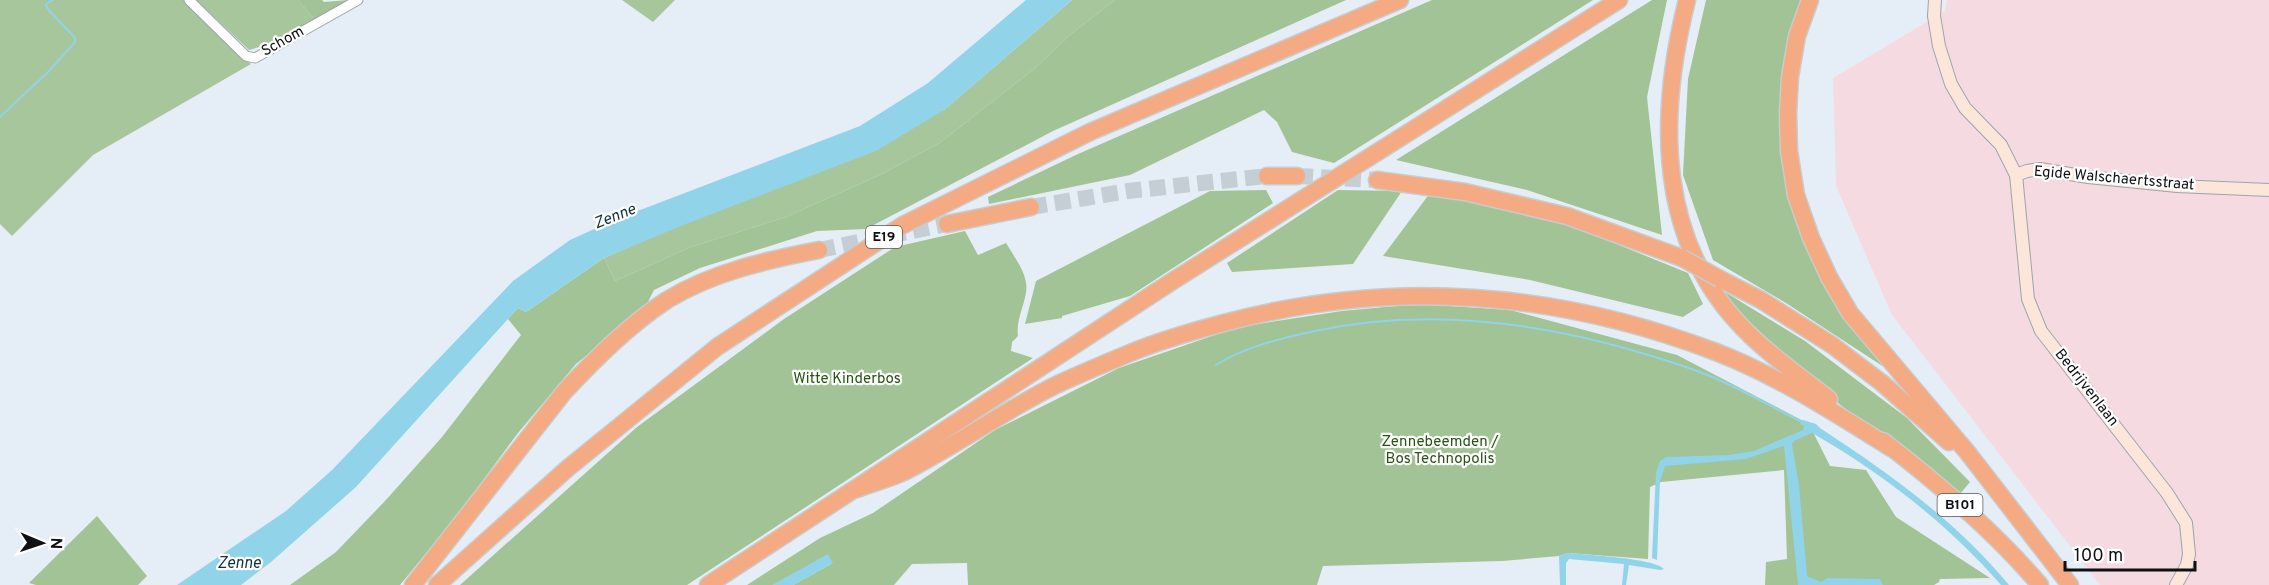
<svg xmlns="http://www.w3.org/2000/svg" width="2269" height="585" font-family="Overpass,sans-serif">
<style>
.industrial{fill:#f5dbe1}
.green{fill:#a7c69c}
.forest{fill:#a2c395}
.water{fill:#91d3e9}
.lines{fill:none;stroke-linecap:round;stroke-linejoin:round}
.stream{stroke:#91d3e9;stroke-width:2}
.highway-tunnel{stroke:#c5cdd5;stroke-width:16;stroke-dasharray:16 8;stroke-linecap:butt}
.street-casing{stroke:#9ca4ad;stroke-width:11}
.secondary-casing{stroke:#9ca4ad;stroke-width:14}
.highway-casing{stroke:#cacbcb;stroke-width:19}
.street{stroke:#fff;stroke-width:9}
.secondary{stroke:#fce6da;stroke-width:12}
.highway{stroke:#f4aa83;stroke-width:16}
.highway-bridge-casing{stroke:#cacbcb;stroke-width:19;stroke-linecap:butt}
.highway-bridge{stroke:#f4aa83;stroke-width:16}
.labels{text-anchor:middle;dominant-baseline:central;stroke-width:4.5;stroke-linejoin:round;paint-order:stroke}
.shield{fill:#fff;stroke:#56585a;stroke-width:1.5}
.shield-label{font-size:14px;font-weight:bold;fill:#0e1114}
.street-label{font-size:15px;fill:#0e1114;stroke:#fff}
.park-label{font-size:15px;fill:#295213;stroke:#fff}
.water-label{font-size:16px;font-style:italic;fill:#11313b;stroke:#fff}
</style>
<rect width="100%" height="100%" fill="#e5eef7"/>
<path class="industrial" d="M1947,0H2269V585H2100L1892,315L1836,186L1833,78L1945,11Z"/>
<g class="green">
<path d="M0,0H184L251,64L93,155L12,236L0,224Z"/>
<path d="M196,0H298L315,20L266,45L249,50Z"/>
<path d="M622,0H675L653,22Z"/>
<path d="M1072,0H1115L1071,34L1034,69L941,142L882,174L786,217L691,247L615,281L604,258L944,110Z"/>
</g>
<g class="forest">
<path d="M298,0H322L324,2L349,0L315,20Z"/>
<path d="M1115,0H1346L1053,131L866,229L817,231L700,268L654,290L645,308L576,364L518,433L459,513L400,585H290L336,552L385,501L442,437L521,335L508,319L518,308L526,312L604,258L615,281L691,247L786,217L882,174L941,142L1034,69L1071,34Z"/>
<path d="M1432,0H1593L1334,163L1292,152L1277,122L1264,110L1130,175L989,204L988,197L1078,154Z"/>
<path d="M1652,0H1667L1647,97L1662,235L1527,190L1396,160Z"/>
<path d="M1706,0H1802L1789,33L1782,136L1793,213L1837,303L1887,369L1786,303L1713,260L1683,175L1688,79Z"/>
<path d="M1266,190L1273,203L1130,296L1062,316V318L1025,324L1036,281L1210,191Z"/>
<path d="M1338,190L1402,191L1353,264L1232,272L1227,263Z"/>
<path d="M1430,193L1550,217L1688,273L1703,304L1683,317L1530,280L1383,256Z"/>
<path d="M965,231L978,255L1006,243C1013,255 1024,269 1026,283C1029,298 1015,318 1018,336L1012,342L1011,351L1033,358L687,585H460L637,427L784,319L895,247Z"/>
<path d="M1725,292L1805,341L1907,418L1970,482L1960,494C1881,434 1788,374 1725,297Z"/>
<path d="M1418,304L1510,310L1677,355L1809,424L1830,466L1866,470L1896,517L1990,578L1940,579L1939,582L1934,585H1765L1766,562L1787,559L1784,470L1661,482L1650,487L1648,559L1568,553L1559,556L1502,561L1323,566L1317,585H968L967,563L912,564L894,585H793L833,563L773,585H747L820,538L873,513L995,430L1119,368L1238,327L1342,311Z"/>
<path d="M97,516L147,576L138,585H36L29,583Z"/>
</g>
<g class="water">
<path d="M1026,0H1072L944,110L876,151L686,224L604,258L526,312L518,308L356,487L271,562L241,585H177L286,511L332,470L513,281L570,240L614,220L860,126L928,83Z"/>
<path d="M1803,420L1816,424L1820,428C1889,473 1956,521 2009,585H2001C1948,524 1882,473 1812,433L1794,441L1792,444L1799,485L1807,576L1821,582L1827,578L1880,579L1883,585H1798L1784,446L1746,459L1665,466L1660,481L1657,560L1652,558L1656,472L1660,461L1666,457L1729,455L1754,451L1803,430L1804,426L1800,424Z"/>
<path d="M1568,553C1586,555 1654,558 1664,569L1660,570L1629,565L1626,585H1622L1624,564L1569,559L1566,563V585H1560L1559,556Z"/>
<path d="M828,554L833,563L793,585H772Z"/>
</g>
<g class="lines">
<g class="stream">
<path d="M0,117L49,71L75,42V38L47,8L46,4L53,0"/>
<path d="M1216,365C1244,347 1282,338 1315,331C1421,308 1531,321 1635,351C1664,360 1694,368 1721,381C1749,393 1775,409 1802,422"/>
</g>
<g class="highway-tunnel">
<path d="M1297,176L1377,180"/>
<path d="M1031,207L1128,191L1267,176"/>
<path d="M819,250L947,224"/>
</g>
<g class="street-casing">
<path id="street" d="M189,0L246,56L255,58L358,0"/>
</g>
<g class="secondary-casing">
<g id="secondary">
<path d="M1935,0L1934,16L1939,46L1951,84L1965,108L2001,145L2016,175L2028,299L2041,331L2167,493L2186,523L2189,554L2187,565L2176,585"/>
<path d="M2016,175L2027,171L2040,169L2088,177L2177,186L2269,190"/>
</g>
</g>
<g class="highway-casing">
<g id="highway">
<path d="M1687,0C1657,119 1656,246 1751,336C1775,359 1803,379 1829,399"/>
<path d="M1810,0L1797,36L1790,77L1788,113L1789,151L1796,195L1811,238L1829,277L1850,313L1968,453L2070,585"/>
<path d="M1267,176H1297"/>
<path d="M1377,180L1465,192L1567,216L1682,258"/>
<path d="M947,224L1031,207"/>
<path d="M1720,279L1761,300L1832,345L1882,383L1949,442"/>
<path d="M1883,441C1939,484 1994,531 2040,585"/>
<path d="M857,489C872,483 889,479 904,472C957,445 1005,410 1058,384C1082,373 1106,363 1130,353C1159,341 1190,332 1220,324C1388,278 1553,290 1716,352C1778,376 1835,413 1891,448"/>
<path d="M413,585L564,392C595,359 629,325 667,300C713,272 767,260 819,250"/>
<path d="M437,585L568,468L717,347L903,225L1090,132L1400,0"/>
<path d="M708,585L1171,282L1619,0"/>
</g>
</g>
<use href="#street" class="street"/>
<use href="#secondary" class="secondary"/>
<use href="#highway" class="highway"/>
<g class="highway-bridge-casing">
<path id="highway-bridge" d="M1682,258L1720,279"/>
</g>
<use href="#highway-bridge" class="highway-bridge"/>
</g>
<g class="labels">
<g class="shield">
<rect x="866" y="226" width="36" height="22" rx="4.5"/>
<rect x="1937.5" y="494" width="45" height="22" rx="4.5"/>
</g>
<g class="shield-label">
<text x="884" y="237">E19</text>
<text x="1960" y="505">B101</text>
</g>
<g class="street-label">
<text transform="translate(283 42) rotate(-29)">Schom</text>
<text transform="translate(2114 179) rotate(5)">Egide Walschaertsstraat</text>
<text transform="translate(2086 388) rotate(52)">Bedrijvenlaan</text>
</g>
<g class="park-label">
<text x="847" y="379">Witte Kinderbos</text>
<text x="1440" y="442">Zennebeemden /<tspan x="1440" dy="17">Bos Technopolis</tspan></text>
</g>
<g class="water-label">
<text transform="translate(615 217) rotate(-22)">Zenne</text>
<text x="239" y="564">Zenne</text>
</g>
</g>
<g transform="translate(42 543) rotate(92)" stroke="#ffffff" stroke-width="4.5" paint-order="stroke">
<path d="M0-4.5L10 22L0 15L-10 22Z" fill="#0e1114"/>
<text y="-9" font-size="16" font-weight="bold" text-anchor="middle" fill="#0e1114">N</text>
</g>
<path d="M2065 561v9h130v-9" fill="none" stroke="#0e1114" stroke-width="3"/>
<text x="2074" y="561" font-size="18" fill="#0e1114" stroke="#ffffff" stroke-width="4.5" paint-order="stroke">100 m</text>
</svg>
